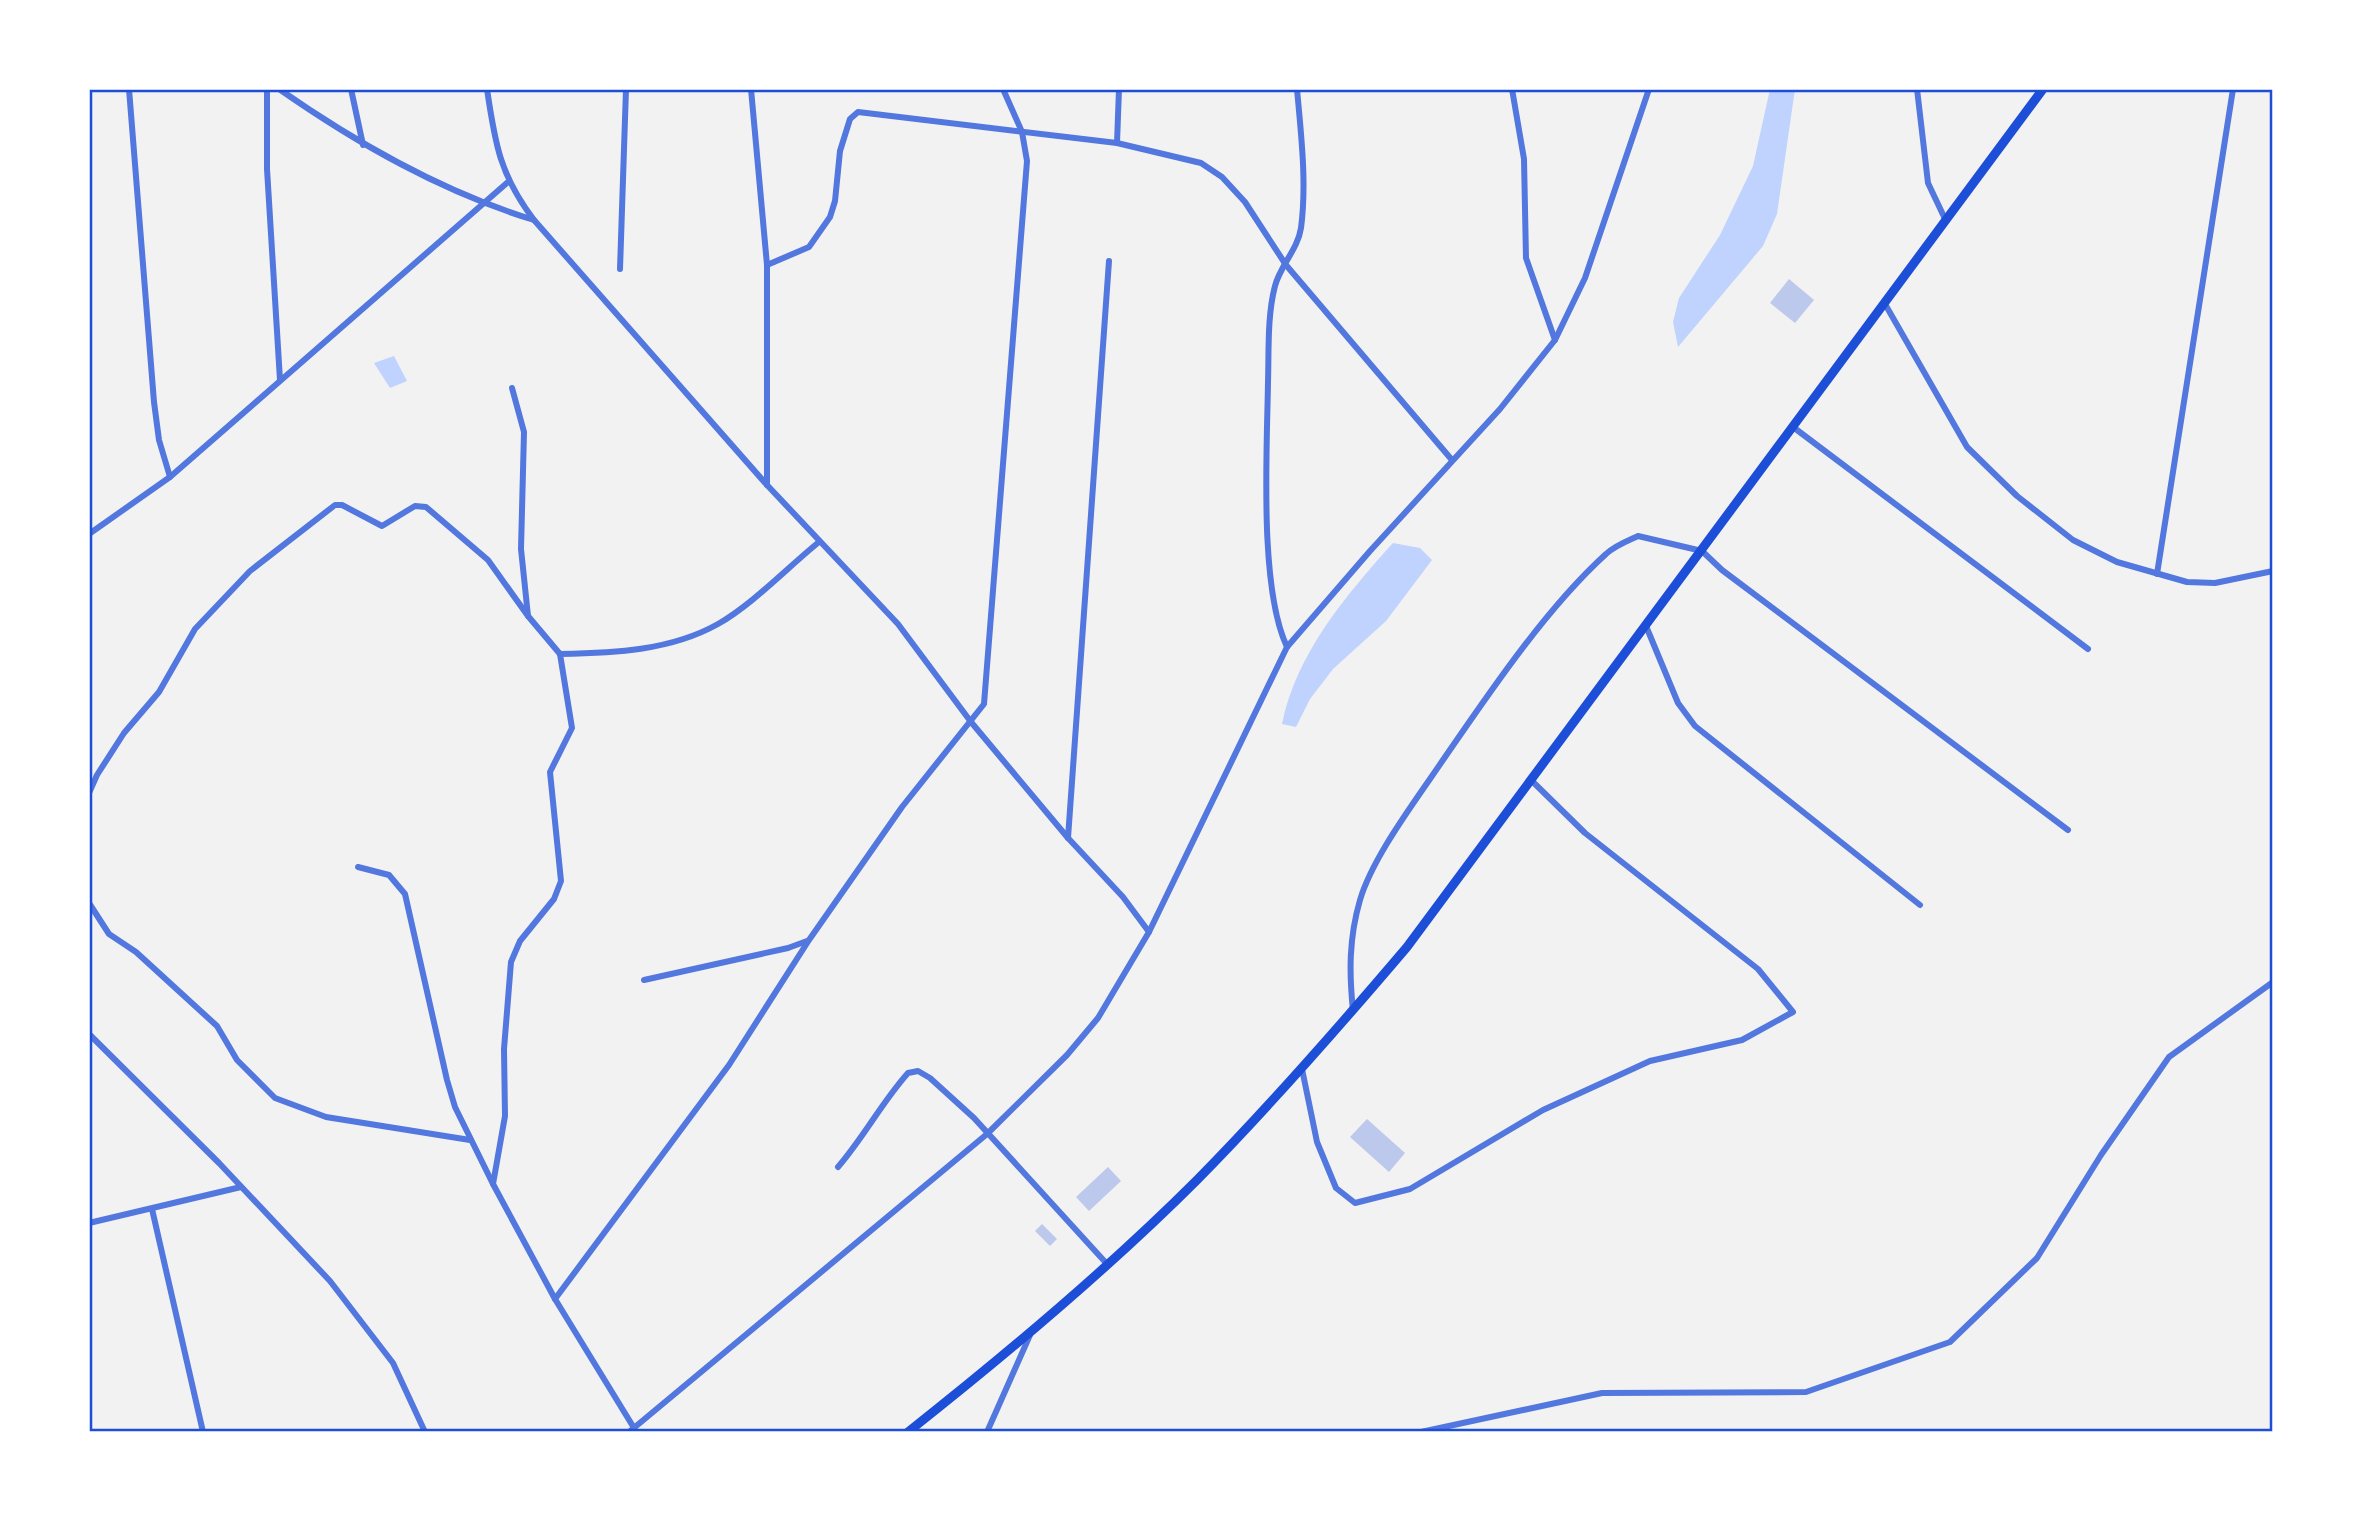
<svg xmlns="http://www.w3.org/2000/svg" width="2362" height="1521" font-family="'Open Sans',sans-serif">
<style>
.water{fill:#bfd3fe}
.building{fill:#bdc9ec}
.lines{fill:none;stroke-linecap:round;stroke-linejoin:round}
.minor{stroke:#5277de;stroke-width:6}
.secondary{stroke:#1d4ed8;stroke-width:9}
.neatline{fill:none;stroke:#1d4ed8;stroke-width:2.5}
</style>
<rect width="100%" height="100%" fill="#f2f2f2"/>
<g class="water">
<path d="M1770,89H1795L1777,214L1763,246L1678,347L1673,322L1679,298L1720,235L1753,166Z"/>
<path d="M394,356L407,381L390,388L374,363Z"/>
<path d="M1393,543L1420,548L1432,560L1386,621L1333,669L1310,699L1296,727L1282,724C1296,654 1346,595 1393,543Z"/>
</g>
<g class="building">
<path d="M1789,279L1814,300L1795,323L1770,303Z"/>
<path d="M1367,1119L1405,1153L1389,1172L1350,1137Z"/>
<path d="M1108,1167L1121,1181L1089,1211L1076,1197Z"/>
<path d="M1042,1224L1057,1239L1050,1246L1035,1231Z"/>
</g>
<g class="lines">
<g class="minor">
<path d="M129,89L154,402L159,440L170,477"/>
<path d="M267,89V169L280,380"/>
<path d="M279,89C358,144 442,192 534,220L767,485L898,624L971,722L1068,838L1123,897L1149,932L1098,1018L1067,1055L987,1134L629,1432"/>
<path d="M351,89L363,145"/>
<path d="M487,89C495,144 500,175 534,220"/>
<path d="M751,89L767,265V485"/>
<path d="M1512,89L1524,159L1526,258L1555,340"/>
<path d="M1917,89L1928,183L1946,221"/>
<path d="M1117,143L1119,89"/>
<path d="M767,265L809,247L830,217L835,201L840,151L850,119L858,112L1117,143L1201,163L1222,177L1245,202L1286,265L1452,460"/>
<path d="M620,269L626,89"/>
<path d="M1885,304L1967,447L2017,496L2073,540L2117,562L2187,582L2215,583L2273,571"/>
<path d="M512,388L524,432L521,549L528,616L560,654C613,653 670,651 718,624C753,604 788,567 819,542"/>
<path d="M1793,427L2088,649"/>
<path d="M89,534L170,477L508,182"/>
<path d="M2157,574L2233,89"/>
<path d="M1646,626L1678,703L1695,726L1920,905"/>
<path d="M1287,647C1259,588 1267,451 1268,382C1269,351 1267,317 1275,286C1280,266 1298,249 1301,228C1307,183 1301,134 1297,89"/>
<path d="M560,654L572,728L550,772L561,881L554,899L520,941L511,962L504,1049L505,1116L493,1184L555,1299L634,1428"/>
<path d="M89,793L97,775L124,733L159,692L195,629L250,571L335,505H342L382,526L415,506L426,507L488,560L528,616"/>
<path d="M1068,838L1109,261"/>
<path d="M358,867L389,875L405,894L447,1080L455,1107L493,1184"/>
<path d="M89,903L109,934L136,952L217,1026L237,1060L275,1098L326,1117L470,1140"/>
<path d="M1149,932L1287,647L1370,551L1500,409L1555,340L1585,278L1649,89"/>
<path d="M644,980L788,948L807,941"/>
<path d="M1353,1011C1349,972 1349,938 1360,900C1372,860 1408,811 1432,776C1481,705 1542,612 1606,554C1614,546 1627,541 1638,536L1702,551L1722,570L2068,830"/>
<path d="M89,1034L219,1163L330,1281L393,1363L425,1432"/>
<path d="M1302,1069L1317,1142L1336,1188L1355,1203L1410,1189L1543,1110L1650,1061L1742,1040L1793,1012L1758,969L1585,833L1532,781"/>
<path d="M838,1167C864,1137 882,1102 908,1073L918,1071L930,1078L974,1118L1107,1264"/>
<path d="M152,1209L203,1432"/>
<path d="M89,1223L241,1187"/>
<path d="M555,1299L729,1065L809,940L902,807L984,704L1027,161L1022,132L1003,89"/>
<path d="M987,1432L1030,1335"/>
<path d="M1421,1432L1602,1393L1806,1392L1950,1342L2037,1258L2101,1155L2169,1057L2273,982"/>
</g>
<path class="secondary" d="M908,1432C1008,1353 1107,1270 1197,1180C1270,1106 1339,1027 1407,947L2043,89"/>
</g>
<rect width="2362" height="1521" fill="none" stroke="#ffffff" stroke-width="182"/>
<rect x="91" y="91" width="2180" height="1339" class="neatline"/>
</svg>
